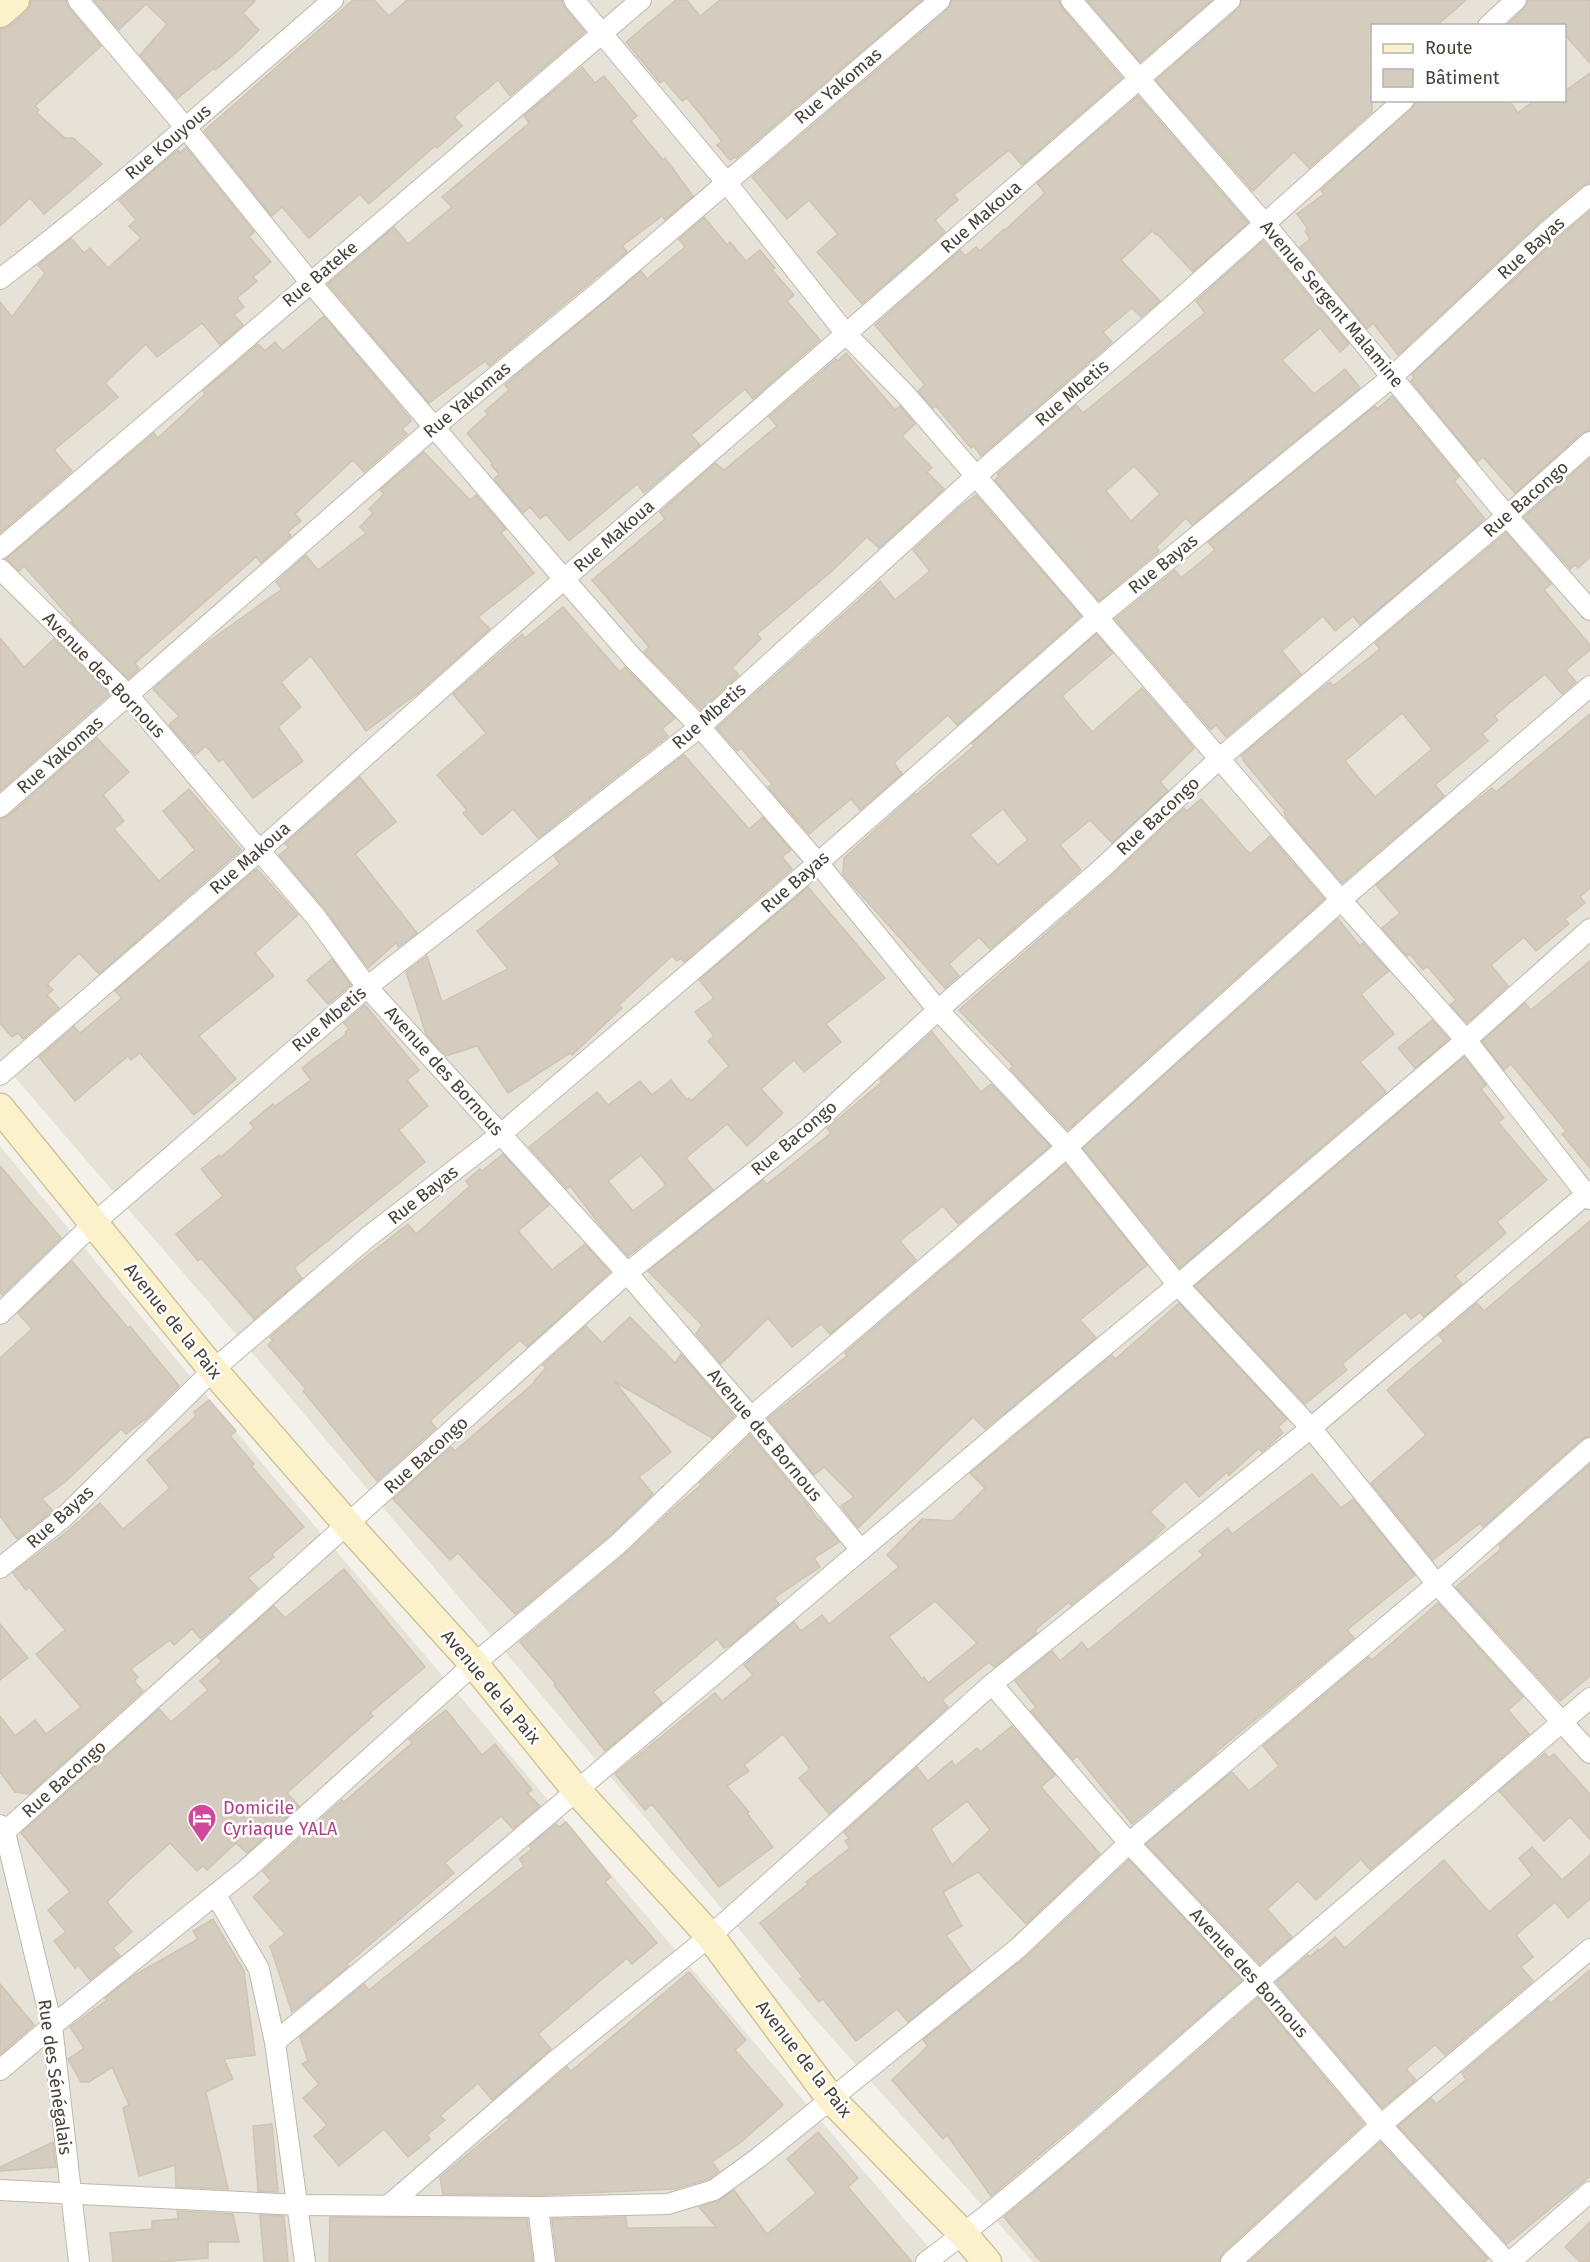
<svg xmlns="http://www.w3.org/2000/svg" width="1590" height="2262" font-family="'Fira Sans',sans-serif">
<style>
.residential{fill:#e7e2d7;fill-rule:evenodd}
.building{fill:#d4ccbf;stroke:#cfc4b3;stroke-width:1.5;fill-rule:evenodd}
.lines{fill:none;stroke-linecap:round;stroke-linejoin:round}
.street-casing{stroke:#beb8ac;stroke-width:22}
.secondary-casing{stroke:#d0c49b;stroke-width:31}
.street{stroke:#fff;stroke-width:20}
.secondary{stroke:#fbf1cb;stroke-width:28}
.labels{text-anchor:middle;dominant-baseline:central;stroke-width:5;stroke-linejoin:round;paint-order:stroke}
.street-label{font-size:18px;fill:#474138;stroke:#fff}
.hotel-label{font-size:18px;fill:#b23c85;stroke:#fff;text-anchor:start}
</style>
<rect width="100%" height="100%" fill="#f3f1e9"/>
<g class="residential">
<path d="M43,0H1590V2262H1033L814,2018L278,1383L0,1060V37ZM1372,26H1564V100H1372Z"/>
<path d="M0,1146L286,1492L941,2262H0Z"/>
</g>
<g class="building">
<path d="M31,0H66L69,8L101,46L35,106L39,110L36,112L65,138H73L102,164L44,214L30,198L0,226V29L10,26L26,12L30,6Z"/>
<path d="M94,0H256L243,13L259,30L237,52L215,70L214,68L177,99L140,55L167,24L146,4L119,30Z"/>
<path d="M353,0H374L389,16L407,0H562L565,8L585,32L510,96L498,80L454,117L462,126L437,148L435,146L369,204L360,194L309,238L282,207L272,216L204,131Z"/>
<path d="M676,0H687L700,16L720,0H922L736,158L735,157L730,160L717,145L722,141L687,98L682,101L664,80L660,83L626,42Z"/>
<path d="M952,0H1059L1062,8L1122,78L1022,165L1009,150L954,195L958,200L935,220L945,232L862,304L817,252L838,234L809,200L787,219L752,177L948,9Z"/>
<path d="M1087,0H1212L1140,62Z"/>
<path d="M1242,0H1466L1436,26H1372V112L1309,168L1294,152L1253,191L1156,80L1238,9Z"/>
<path d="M1528,0H1590V63L1564,34V26H1506L1524,9Z"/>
<path d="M582,67L595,83L604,76L637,116L631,121L663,160L665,158L693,196L665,220L662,216L622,246L627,252L489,366L485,361L429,403L328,284L394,227L408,244L452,207L442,197L529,123L524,116Z"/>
<path d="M1590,73V183L1582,186L1541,221L1398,355L1373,323L1367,329L1300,247L1310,239L1305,231L1308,229L1297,214L1324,194L1321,190L1419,100H1509L1518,113L1535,100H1564V92Z"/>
<path d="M1138,96L1248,223L1193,272L1157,234L1156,235L1152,231L1121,260L1160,301L1141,317L1132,308L1103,332L1112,342L981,456L974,446L971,448L936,406L933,408L918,391L925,385L875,325L960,250L965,256L976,247L980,251L1004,229L1005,230L1045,193L1037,183Z"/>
<path d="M186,147L254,232L249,237L271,262L253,277L257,281L237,298L244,307L234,315L243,325L220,345L202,323L157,357L146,344L105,383L118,397L54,450L72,471L0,533V302L12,317L45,273L38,265L71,238L84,253L90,248L108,268L141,238L129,226L136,220L119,200L178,150L180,153Z"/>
<path d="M1590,211V430L1582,433L1515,493L1483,457L1477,462L1411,381L1414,378L1412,374L1557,239Z"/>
<path d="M704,217L727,245L730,242L746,261L760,250L775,268L772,270L794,295L787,301L820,340L753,399L745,389L691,435L700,445L644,493L637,484L569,541L546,514L540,519L530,507L523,513L494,479L499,474L491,465L493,464L467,433L488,414L485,411L509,390L505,385L641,271L647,279L685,247L679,239Z"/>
<path d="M1263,241L1349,344L1340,352L1320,328L1282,360L1314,394L1345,369L1360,388L1192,525L1186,518L1156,547L1159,551L1099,601L995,480L999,476L997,474L1076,405L1083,413L1205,313L1196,301ZM1134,466L1160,494L1131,521L1106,491Z"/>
<path d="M324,316L410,418L411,421L402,429L407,434L364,472L353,460L295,514L301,521L288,532L291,536L261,563L256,557L135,663L139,669L128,679L71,622L73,621L24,566L19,571L6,559L154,433L158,438L205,394L203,391L258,344L265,351L275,342L283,351Z"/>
<path d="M846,353L895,410L900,406L915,424L902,436L932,468L927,472L944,489L879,548L867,537L832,571L757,634L761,639L732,668L739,675L701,710L644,652L649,647L592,580L665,519L660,512L715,463L724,470L777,426L769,417L836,359L838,361Z"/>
<path d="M1392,396L1459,477L1454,481L1485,519L1360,625L1353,616L1335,631L1323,616L1282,651L1301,674L1226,737L1216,725L1211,730L1115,619L1175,570L1181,578L1215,550L1208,542L1375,406L1377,409Z"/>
<path d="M424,452L470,500L476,495L506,529L501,533L534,573L478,617L490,629L418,693L366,731L311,656L281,682L301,707L278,727L303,761L253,798L223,759L219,762L206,746L195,755L169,725L179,716L153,689L205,644L282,589L276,582L306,555L318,570L366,533L360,527L373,513L369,509L384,494L380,490Z"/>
<path d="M1590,458V557L1578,568L1575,565L1570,569L1524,517Z"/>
<path d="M976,495L1081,616L957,725L948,715L894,763L902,774L860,810L851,799L809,834L768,787L772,784L741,748L737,751L717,728L880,581L895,600L930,571L913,550L960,507Z"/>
<path d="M1506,533L1551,584L1544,590L1590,645V650L1566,670L1576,682L1562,694L1545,674L1494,716L1498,720L1482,734L1488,741L1435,785L1444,796L1342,883L1288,820L1284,813L1285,811L1243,760L1244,759L1241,756L1317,692L1330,682L1333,686L1380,649L1375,643ZM1402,713L1432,749L1375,797L1345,761Z"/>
<path d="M563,607L620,672L625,667L675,718L662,729L668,736L538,838L513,809L482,835L463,813L467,810L437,775L486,733L453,694L522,634L525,638Z"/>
<path d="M1096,634L1113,653L1062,696L1092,732L1142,688L1194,748L1160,782L1168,791L1112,843L1090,820L1060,845L1081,870L990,949L979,937L949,964L959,976L945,988L843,875L844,858L915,794L916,795L974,746L972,743ZM1003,809L1028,840L998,865L970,835Z"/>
<path d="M0,638L24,667L54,639L110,694L0,791Z"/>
<path d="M1590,714V888L1580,897L1585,903L1565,919L1569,924L1536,951L1524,937L1491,965L1508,986L1467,1023L1450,1005L1456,1000L1427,966L1423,970L1410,954L1407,956L1382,928L1400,913L1376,885L1459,814L1492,788L1496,792Z"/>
<path d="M97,738L129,772L103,795L124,821L114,829L159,881L195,850L163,811L189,789L241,850L99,974L79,953L47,984L53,990L47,995L59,1008L23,1039L18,1033L12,1037L0,1023V819L8,816Z"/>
<path d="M684,755L749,829L763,817L791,850L782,857L792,869L684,962L681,958L677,961L672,956L619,1005L622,1008L572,1055L570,1053L508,1093L477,1046L446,1056L426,1034L406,972L427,956L442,1002L508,969L477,931L560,864L554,856Z"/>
<path d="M360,777L396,822L355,854L417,933L398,947L397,942L368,968L324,908L279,855L289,847L285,844Z"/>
<path d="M1201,799L1250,854L1270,836L1324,899L1068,1130L1010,1069L1013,1066L959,1010L1108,879L1184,808L1187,811Z"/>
<path d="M257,869L298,915L255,953L274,976L199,1036L236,1079L194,1115L140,1053L131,1060L128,1056L75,1101L39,1057L74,1027L80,1033L122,998L115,991Z"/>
<path d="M808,887L885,978L826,1024L841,1042L804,1072L794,1060L761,1089L783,1113L747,1146L727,1124L686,1158L713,1190L628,1256L604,1230L570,1186L567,1189L529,1147L597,1092L608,1105L640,1081L652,1095L671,1080L687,1100L689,1098L691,1101L729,1066L708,1041L714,1036L695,1012L714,998L699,980ZM641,1155L666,1185L633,1211L608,1181Z"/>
<path d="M1338,919L1360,946L1363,943L1389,971L1361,994L1394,1034L1360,1062L1386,1092L1180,1268L1083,1148Z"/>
<path d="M332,959L351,985L328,1004L307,980Z"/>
<path d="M1590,961V1168L1562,1134L1566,1131L1511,1064L1504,1070L1482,1041L1525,1003L1531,1010Z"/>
<path d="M365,1005L419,1070L407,1080L428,1106L399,1130L425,1162L294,1268L302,1278L254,1319L201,1258L198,1261L176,1234L223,1196L201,1169L219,1155L221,1157L254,1128L250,1123L273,1104L275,1106L311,1080L302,1068L346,1034L345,1032L349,1029L344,1023Z"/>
<path d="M1432,1020L1449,1039L1415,1068L1398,1048Z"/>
<path d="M932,1032L981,1092L991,1084L1050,1146L958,1224L943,1206L900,1241L916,1260L830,1334L821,1324L792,1347L768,1318L721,1364L696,1334L702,1325L648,1271L763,1180L767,1184L831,1133L827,1128L882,1082L880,1079Z"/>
<path d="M1464,1057L1486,1085L1481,1089L1504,1118L1498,1122L1547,1180L1497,1222L1506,1233L1455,1276L1462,1284L1424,1317L1420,1312L1411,1319L1405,1312L1342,1364L1347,1370L1305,1404L1195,1286Z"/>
<path d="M503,1154L549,1205L518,1231L552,1270L585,1244L610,1272L527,1347L520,1340L454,1399L430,1421L436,1428L377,1481L303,1391L306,1389L268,1345L273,1340L270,1337L335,1281L408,1224L416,1234L470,1186L466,1181L480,1169L482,1171Z"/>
<path d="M1065,1164L1147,1265L1080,1320L1096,1338L985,1429L973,1417L858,1528L841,1506L854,1497L824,1467L814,1475L768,1418L847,1356L845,1353Z"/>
<path d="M0,1166L61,1238L2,1295L0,1292Z"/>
<path d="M1590,1221V1436L1582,1439L1483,1527L1480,1523L1433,1560L1371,1483L1426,1435L1387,1390L1444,1341L1439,1335L1477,1303L1484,1311Z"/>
<path d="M72,1261L128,1328L130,1326L179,1386L148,1417L126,1434L121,1429L65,1482L42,1499L53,1511L17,1539L0,1516V1358L32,1329L18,1313Z"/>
<path d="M1179,1303L1287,1419L1278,1427L1283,1433L1262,1452L1259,1448L1229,1475L1227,1472L1199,1497L1185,1481L1150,1512L1165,1527L1152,1540L1071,1605L1069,1602L1035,1630L1037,1633L994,1667L989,1662L942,1700L948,1707L829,1814L799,1778L810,1769L783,1734L744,1765L749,1771L727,1786L749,1812L747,1813L773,1847L719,1887L652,1804L645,1810L615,1774L715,1693L722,1701L753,1675L744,1665L794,1622L801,1631L822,1615L829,1624L899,1567L887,1555L922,1519L952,1521L985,1488L970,1473L1112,1355L1115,1359L1119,1356ZM935,1601L977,1643L928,1683L924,1677L922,1679L889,1637Z"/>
<path d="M630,1317L675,1363L681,1354L734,1416L712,1438L615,1382L671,1452L639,1477L653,1494L609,1536L515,1614L458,1553L450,1560L393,1499L451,1447L455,1451L535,1382L534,1381L546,1368L543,1365L586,1326L602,1343Z"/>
<path d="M209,1400L236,1431L230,1436L254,1464L251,1466L304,1527L272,1554L274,1557L248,1578L258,1588L201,1639L192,1629L174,1645L170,1640L131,1669L138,1677L134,1681L143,1691L29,1794L15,1792L0,1772V1716L15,1736L35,1720L46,1734L81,1707L36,1654L65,1630L29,1587L26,1590L13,1573L69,1530L100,1503L123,1529L170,1488L147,1460L196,1416L194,1412Z"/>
<path d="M750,1435L804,1500L819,1521L820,1520L839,1542L814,1558L820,1567L774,1598L779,1604L729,1646L724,1648L717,1639L653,1692L662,1703L605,1751L554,1685L556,1684L520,1642L625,1554L674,1508L701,1485L699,1483L735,1451L734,1450Z"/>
<path d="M1590,1464V1676L1560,1701L1456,1587L1501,1549L1499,1545Z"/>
<path d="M1312,1474L1341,1508L1353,1499L1415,1575L1347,1630L1354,1638L1215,1753L1216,1754L1132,1824L1077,1756L1073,1760L1031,1711L1036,1707L1015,1681L1052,1651L1060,1661L1082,1642L1088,1650L1203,1555L1199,1551L1228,1528L1232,1534Z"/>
<path d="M344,1569L425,1667L370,1713L373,1716L287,1793L299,1806L247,1853L236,1843L207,1870L203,1866L197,1871L170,1843L130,1879L107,1902L132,1932L113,1948L120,1956L90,1980L78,1965L75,1968L54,1941L66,1932L48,1910L70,1892L21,1833L159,1709L171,1722L208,1690L200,1681L222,1661L217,1657L274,1606L285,1618Z"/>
<path d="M1438,1603L1523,1697L1508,1710L1529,1734L1370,1870L1361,1859L1316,1900L1298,1881L1267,1909L1292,1937L1260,1964L1146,1844L1232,1772L1249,1791L1279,1766L1263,1746L1369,1657L1372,1660Z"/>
<path d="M0,1624L28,1658L0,1680Z"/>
<path d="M446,1710L482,1755L495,1744L532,1790L527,1793L540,1806L513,1829L501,1816L445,1863L454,1873L347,1964L349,1966L292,2012L270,1946L285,1934L253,1897L271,1881L263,1871L342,1800L344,1802L412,1743L409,1739L415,1734Z"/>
<path d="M1012,1726L1055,1775L1041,1787L1100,1854L1026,1924L978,1872L943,1892L962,1926L946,1935L971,1971L908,2022L897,2009L856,2041L823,1999L819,2002L800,1979L803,1977L760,1923L808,1884L806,1882L850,1848L845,1841L849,1838L844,1832L917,1767L928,1781L952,1761L955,1766L977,1748L980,1752ZM967,1801L990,1830L952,1865L931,1829Z"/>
<path d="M1545,1753L1549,1758L1554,1754L1590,1794V1839L1570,1817L1544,1841L1499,1791Z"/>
<path d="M566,1822L611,1877L605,1882L657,1943L632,1964L627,1958L538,2034L551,2049L492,2100L478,2083L440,2116L445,2120L427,2135L430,2139L408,2157L384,2129L339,2166L314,2136L327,2125L303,2098L319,2084L302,2064L308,2061L300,2037L364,1984L369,1990L524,1866L519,1859L532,1849L529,1846L556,1824L559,1827Z"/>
<path d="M1532,1847L1562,1880L1590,1855V1899L1568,1918L1555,1902L1516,1935L1533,1957L1521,1967L1533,1981L1445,2055L1435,2045L1406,2069L1416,2080L1382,2108L1276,1982L1308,1955L1310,1957L1318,1949L1319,1951L1335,1937L1345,1948L1444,1860L1489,1912L1532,1875L1519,1858Z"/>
<path d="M1129,1860L1242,1980L1087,2115L991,2196L947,2135L943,2139L892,2080L928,2046L923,2040L1026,1957Z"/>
<path d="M213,1919L244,1971L255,2055L224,2059L233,2079L206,2092L228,2189L176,2187L175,2165L139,2176L123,2108L129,2105L112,2067L89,2082H81L68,2059L84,2048L70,2027L107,2000L105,1998L135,1975L198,1939L193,1931Z"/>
<path d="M1590,1970V2176L1507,2244L1398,2126L1431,2098L1436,2104L1466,2080L1462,2073L1548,2000L1551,2003Z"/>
<path d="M689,1972L746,2040L735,2050L783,2105L740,2143L712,2162L719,2171L709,2179L675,2189L538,2195L443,2194L440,2177L509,2120L508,2118L562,2071L567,2067L571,2071Z"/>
<path d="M0,1984L34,2025L0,2054Z"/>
<path d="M1258,1998L1364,2124L1223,2253L1219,2262H1041L1004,2217L1103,2134Z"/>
<path d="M272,2124L278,2192L258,2191L253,2126Z"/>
<path d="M818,2132L858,2178L848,2187L912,2262H557L552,2219L626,2217L627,2228L716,2227L699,2207L718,2201L734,2190L767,2234L816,2193L787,2159Z"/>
<path d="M53,2142L56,2167L0,2171V2167Z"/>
<path d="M1380,2142L1488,2259L1484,2262H1249Z"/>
<path d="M177,2211L233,2214L239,2242H208V2258L158,2262H113L110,2233L152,2229V2221L178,2219Z"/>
<path d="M260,2215L284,2216L288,2262H264Z"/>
<path d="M330,2217L527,2219L533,2262H329Z"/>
<path d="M1590,2222V2262H1580L1565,2247Z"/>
</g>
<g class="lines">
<g class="street-casing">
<g id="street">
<path d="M78,0L185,127L310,282L564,579L633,658L700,727L818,863L938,1010L1067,1147L1178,1285L1311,1428L1437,1584L1590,1753"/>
<path d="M574,0L726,182L846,334L906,395L1341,900L1466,1040L1590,1199"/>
<path d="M1071,0L1265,224L1507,516L1590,610"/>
<path d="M1488,26L1516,0"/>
<path d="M0,279C115,192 223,95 333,0"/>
<path d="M0,549L641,0"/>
<path d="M0,569L128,695L315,916L367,987L627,1273L751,1417L861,1550"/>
<path d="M0,807L433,428L601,290L940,0"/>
<path d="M0,1075L259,851L564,579L1230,0"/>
<path d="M0,1314L93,1224L367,987L700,727L976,476L1146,329L1404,100"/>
<path d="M0,1568L63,1518L213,1370L368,1237L501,1134L818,863L1098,617L1392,377L1549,230L1590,195"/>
<path d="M992,1684L1129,1843L1259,1981L1381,2125L1507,2262"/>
<path d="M0,1825L5,1832L52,2026L79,2262"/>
<path d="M0,1836L627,1273L807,1130L938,1010L1100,870L1219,759L1507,516L1590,442"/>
<path d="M216,1895L259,1969L275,2042L305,2262"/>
<path d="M275,2042L445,1902L1010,1424L1178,1285L1466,1040L1590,929"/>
<path d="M0,2070L52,2026L247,1869L474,1664L617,1545L751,1417L1067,1147L1341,900L1590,686"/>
<path d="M0,2190L299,2205L538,2207L668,2204L714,2190L758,2158L1018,1948L1129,1843L1437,1584L1590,1448"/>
<path d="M389,2205L554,2062L710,1936L992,1684L1311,1428L1590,1191"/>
<path d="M538,2207L545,2262"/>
<path d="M926,2262C1043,2175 1149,2076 1259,1981C1369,1886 1480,1792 1590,1698"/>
<path d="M1231,2262L1381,2125L1590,1949"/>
<path d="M1510,2262L1590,2192"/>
</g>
</g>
<g class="secondary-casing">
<g id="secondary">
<path d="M0,13L15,0"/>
<path d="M0,1108L213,1370L348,1525L474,1664L577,1791L710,1936L831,2099L963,2234L987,2262"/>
</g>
</g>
<use href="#street" class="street"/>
<use href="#secondary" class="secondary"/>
</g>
<defs>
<g id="hotel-pin" transform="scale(1.5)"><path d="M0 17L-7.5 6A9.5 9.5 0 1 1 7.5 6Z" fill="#d1479c" stroke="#fff"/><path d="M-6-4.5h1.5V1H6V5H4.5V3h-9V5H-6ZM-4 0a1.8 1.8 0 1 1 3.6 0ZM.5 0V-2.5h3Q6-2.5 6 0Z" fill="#fff"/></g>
</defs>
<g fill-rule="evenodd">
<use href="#hotel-pin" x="202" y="1818"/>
</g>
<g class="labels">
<g class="street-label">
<text transform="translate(838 86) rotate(-40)">Rue Yakomas</text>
<text transform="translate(168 142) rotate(-40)">Rue Kouyous</text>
<text transform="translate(981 217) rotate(-41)">Rue Makoua</text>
<text transform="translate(1531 248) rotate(-42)">Rue Bayas</text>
<text transform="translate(320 274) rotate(-40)">Rue Bateke</text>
<text transform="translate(1332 304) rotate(50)">Avenue Sergent Malamine</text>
<text transform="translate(1072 393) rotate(-41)">Rue Mbetis</text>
<text transform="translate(467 400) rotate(-40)">Rue Yakomas</text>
<text transform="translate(1526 499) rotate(-41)">Rue Bacongo</text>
<text transform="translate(614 536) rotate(-41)">Rue Makoua</text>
<text transform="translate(1163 564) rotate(-39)">Rue Bayas</text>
<text transform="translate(104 675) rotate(46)">Avenue des Bornous</text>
<text transform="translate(709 716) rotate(-41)">Rue Mbetis</text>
<text transform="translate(60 755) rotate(-41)">Rue Yakomas</text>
<text transform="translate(1158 816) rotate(-43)">Rue Bacongo</text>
<text transform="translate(250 858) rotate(-41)">Rue Makoua</text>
<text transform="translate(795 882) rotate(-41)">Rue Bayas</text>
<text transform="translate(329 1019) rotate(-40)">Rue Mbetis</text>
<text transform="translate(444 1071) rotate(48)">Avenue des Bornous</text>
<text transform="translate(794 1138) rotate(-40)">Rue Bacongo</text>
<text transform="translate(423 1195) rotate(-38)">Rue Bayas</text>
<text transform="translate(173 1321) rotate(51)">Avenue de la Paix</text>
<text transform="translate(765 1435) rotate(50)">Avenue des Bornous</text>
<text transform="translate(426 1455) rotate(-42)">Rue Bacongo</text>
<text transform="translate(60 1517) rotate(-42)">Rue Bayas</text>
<text transform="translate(491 1687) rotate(50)">Avenue de la Paix</text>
<text transform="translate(64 1779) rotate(-42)">Rue Bacongo</text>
<text transform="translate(1249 1973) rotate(48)">Avenue des Bornous</text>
<text transform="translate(804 2059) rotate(52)">Avenue de la Paix</text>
<text transform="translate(55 2077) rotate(82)">Rue des Sénégalais</text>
</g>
<g class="hotel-label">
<text x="223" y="1808">Domicile<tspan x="223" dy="21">Cyriaque YALA</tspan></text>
</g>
</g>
<rect x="1371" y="24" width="195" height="78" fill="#ffffff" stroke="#b5b3af" stroke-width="1.5"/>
<rect x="1383" y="44" width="30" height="9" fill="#fbf1cb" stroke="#b5b3af" stroke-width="1.5"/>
<text x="1425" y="54" font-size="18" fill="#474138">Route</text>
<rect x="1383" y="69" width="30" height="18" fill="#d4ccbf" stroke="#b5b3af" stroke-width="1.5"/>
<text x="1425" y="84" font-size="18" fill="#474138">Bâtiment</text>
</svg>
